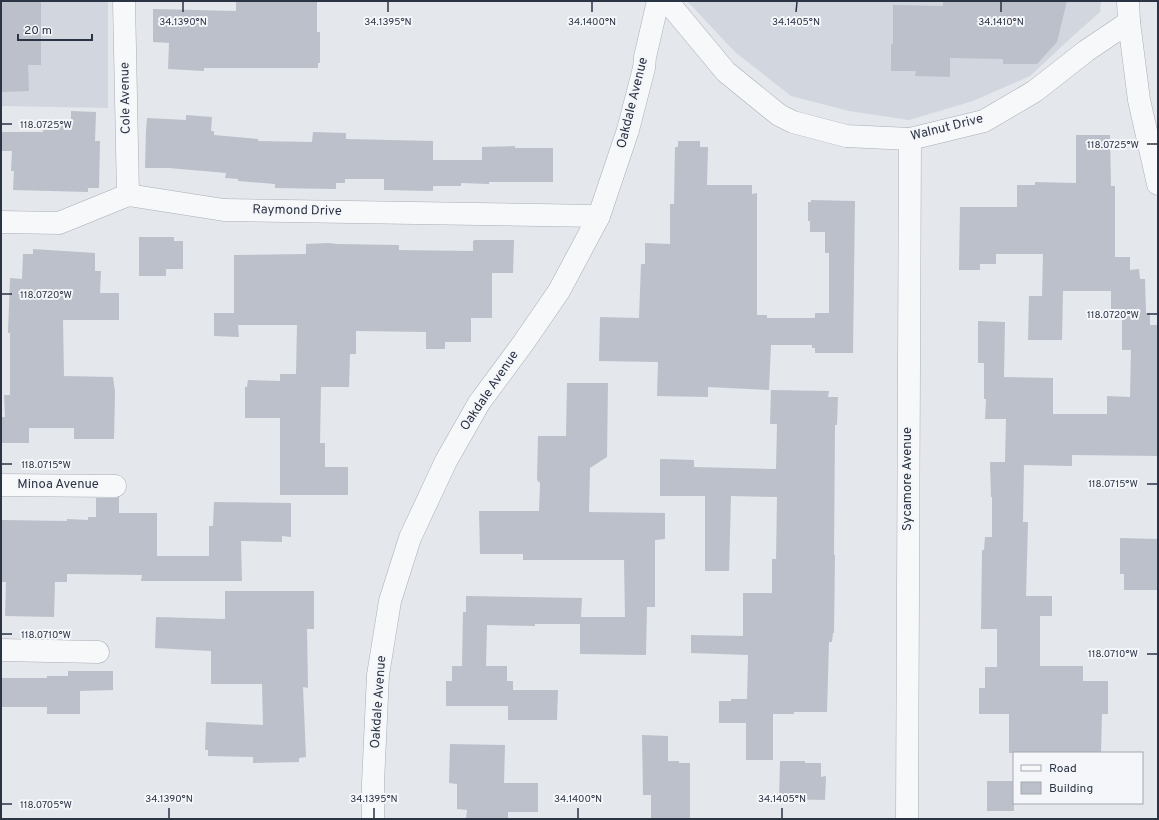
<svg xmlns="http://www.w3.org/2000/svg" width="1159" height="820" font-family="Overpass,sans-serif">
<style>
.built{fill:#d2d6de}
.building{fill:#bbc0ca}
.lines{fill:none;stroke-linecap:round;stroke-linejoin:round}
.minor-casing{stroke:#a9aeb7;stroke-width:23}
.minor{stroke:#f7f8fa;stroke-width:22}
.ticks{fill:none;stroke:#2b3445;stroke-width:1.5}
.labels{text-anchor:middle;dominant-baseline:central;stroke-width:4;stroke-linejoin:round;paint-order:stroke}
.street-label{font-size:13px;fill:#2b3445;stroke:#f4f6f9}
.ticks-label{font-size:10px;text-anchor:middle;fill:#2b3445;stroke:#f4f6f9;stroke-width:4;stroke-linejoin:round;paint-order:stroke}
</style>
<rect width="100%" height="100%" fill="#e4e7ec"/>
<g class="built">
<path d="M1,1H108V108L1,106Z"/>
<path d="M687,1H1101L1100,12L1073,36L1030,76L973,101L909,120L849,111L791,96L735,52Z"/>
</g>
<g class="building">
<path d="M1,1H41V65H28L29,91L1,92Z"/>
<path d="M236,1H317V32H320V63H318V68H204V71L168,69L169,43L153,42V9L236,11Z"/>
<path d="M943,1H1067L1057,42L1037,64H1003V59L950,58V77L915,76L916,71H891V44H893V5L943,6Z"/>
<path d="M71,111L96,112L95,141H100L99,188H88V192L13,190L14,171H11L12,151H1V132H43V122L71,123Z"/>
<path d="M186,115L212,117L211,131H214V135L258,139V141L312,142L313,132L346,133V139L433,141V160H482V147L515,146V148H553V182H489V184L461,183V186H433V191L384,190V179H345V183H336V189L275,188V184L238,181V179L225,178L226,173L169,168H145L146,130L147,118L186,120Z"/>
<path d="M1076,135H1110L1111,186H1115V257H1130V270L1139,269L1140,279H1145L1146,313H1150V325H1158V456L1072,455V466L1024,465L1023,522H1028L1026,596H1052V616H1040V666H1083V681H1108V714H1102L1101,753H1009V714H979V688H985V667H997V629H981L982,550H984L985,537H992V497H991L990,462H1005L1006,419H985L986,399H984V363H978V321L1005,322L1004,377L1053,378V414H1107V396L1130,397L1131,350H1122V309H1111V291H1063L1062,340H1028L1029,296H1042L1043,254H996V264H980V270H959L960,207H1017V185H1035V182L1076,183Z"/>
<path d="M678,141H700V147H708L707,185H752V194L757,193V315H767V318H815V313H829V253H825V232H810V221H808V202H811V200L855,201L853,353H815V348H812V345H771L769,390L708,387V397L657,396L658,362L599,361L600,317L639,318L641,264H645V243L670,244V204H674L675,147H678Z"/>
<path d="M139,237H174V241H183V269H166V276H139Z"/>
<path d="M474,240H514L513,273H492V318H471V342H445V349H426V332L356,331V354H350L349,387H321L320,443H325V467H348V495H280V418H245V387H247L248,380L280,381V374H296L297,325H238L239,337L214,336V313H234V255L306,254V244L328,243L337,244L399,245V250L473,251V241H474Z"/>
<path d="M33,249L95,253V271H101L100,293H119V320H63L64,376L113,377L115,392L114,439H74V428H29V443H1V417H5L4,395H10V333H8L10,278L22,279L23,254H33Z"/>
<path d="M567,383H608L607,457L590,468L589,512L665,513V539L655,540V607H647L646,655L580,654V624H535V626L487,625L486,666H507V681H513V690H558L557,720H508V706H446V681H452V666H462L463,612H466V596L582,598L581,617H625L624,560H523V554H480L479,511H539L540,483L537,480L538,436H566Z"/>
<path d="M771,390L829,391L828,397H838L837,425H835L834,555H835L834,633H833L832,642H829L827,712H794V714H773V760H746V723H719V701H731V699H747L748,655L691,653V635L743,636V593H772V559H776L777,497L731,496L729,571H705V496H660V459L694,460V467L776,469L777,424H770Z"/>
<path d="M119,497V513H157V556H209V526H213L214,502L291,503V537L282,536V542L241,541L242,581H141L142,575L67,574V582H55L54,617L5,616L6,582H1V520L67,521V519L88,520V517H96V498H115Z"/>
<path d="M1120,538L1158,539V590H1124V574H1120Z"/>
<path d="M225,591H314V629H307L308,688L303,687L306,757L299,758V762L253,763V757L208,756V750H205L206,722L263,725L262,684H211V651L155,648L156,617L225,619Z"/>
<path d="M68,671H113V690L80,691V714H47V707H1V678H47V676H68Z"/>
<path d="M642,735L668,736V761H679V763H690V819H651V795H643Z"/>
<path d="M450,744L505,745L504,783H538V812H508V819H466L467,810L457,809V784L449,783Z"/>
<path d="M780,761H805V763H821V777L826,776L825,800L779,799Z"/>
<rect x="987" y="781" width="27" height="30"/>
</g>
<g class="lines">
<g class="minor-casing">
<g id="minor">
<path d="M124,1L128,195"/>
<path d="M667,1L726,72L779,115L793,122L846,136L910,139L984,121L1035,91L1086,51L1129,22"/>
<path d="M1128,1L1129,22L1139,100L1158,184"/>
<path d="M1,222L59,223L128,195L224,210L599,216"/>
<path d="M1,485L115,486"/>
<path d="M1,650L98,652"/>
<path d="M373,819V783L378,675L390,601L410,538L446,461L479,403L524,342L559,291L599,216L628,130L644,68L645,57L658,1"/>
<path d="M907,819L910,139"/>
</g>
</g>
<use href="#minor" class="minor"/>
</g>
<path class="ticks" d="M183,12V2M388,12V2M592,12V2M796,12L797,2M1001,12V2M2,124H12M1147,144H1157M2,294H12M1147,314H1157M2,464H12M1147,484H1157M2,634H12M1147,654H1157M2,804H12M169,818V808M374,818V808M578,818V808M782,818V808"/>
<g class="labels">
<g class="street-label">
<text transform="translate(126 98) rotate(-91)">Cole Avenue</text>
<text transform="translate(633 103) rotate(-76)">Oakdale Avenue</text>
<text transform="translate(947 128) rotate(-14)">Walnut Drive</text>
<text transform="translate(297 211) rotate(1)">Raymond Drive</text>
<text transform="translate(490 391) rotate(-56)">Oakdale Avenue</text>
<text transform="translate(908 479) rotate(-90)">Sycamore Avenue</text>
<text x="58" y="485">Minoa Avenue</text>
<text transform="translate(379 702) rotate(-86)">Oakdale Avenue</text>
</g>
</g>
<g class="ticks-label">
<text x="183" y="25">34.1390°N</text>
<text x="388" y="25">34.1395°N</text>
<text x="592" y="25">34.1400°N</text>
<text x="796" y="25">34.1405°N</text>
<text x="1001" y="25">34.1410°N</text>
<text x="46" y="128">118.0725°W</text>
<text x="1113" y="148">118.0725°W</text>
<text x="46" y="298">118.0720°W</text>
<text x="1113" y="318">118.0720°W</text>
<text x="46" y="468">118.0715°W</text>
<text x="1113" y="487">118.0715°W</text>
<text x="46" y="638">118.0710°W</text>
<text x="1113" y="657">118.0710°W</text>
<text x="169" y="802">34.1390°N</text>
<text x="374" y="802">34.1395°N</text>
<text x="578" y="802">34.1400°N</text>
<text x="782" y="802">34.1405°N</text>
<text x="46" y="808">118.0705°W</text>
</g>
<rect width="1159" height="820" fill="none" stroke="#2b3445" stroke-width="4"/>
<rect x="1013" y="752" width="130" height="52" fill="#f4f6f9" stroke="#a4a8b1"/>
<rect x="1021" y="765" width="20" height="6" fill="#f7f8fa" stroke="#a4a8b1"/>
<text x="1049" y="772" font-size="12" fill="#2b3445">Road</text>
<rect x="1021" y="782" width="20" height="12" fill="#bbc0ca" stroke="#a4a8b1"/>
<text x="1049" y="792" font-size="12" fill="#2b3445">Building</text>
<path d="M18 34v6h74v-6" fill="none" stroke="#2b3445" stroke-width="2"/>
<text x="24" y="34" font-size="12" fill="#2b3445" stroke="#f4f6f9" stroke-width="3" paint-order="stroke">20 m</text>
</svg>
